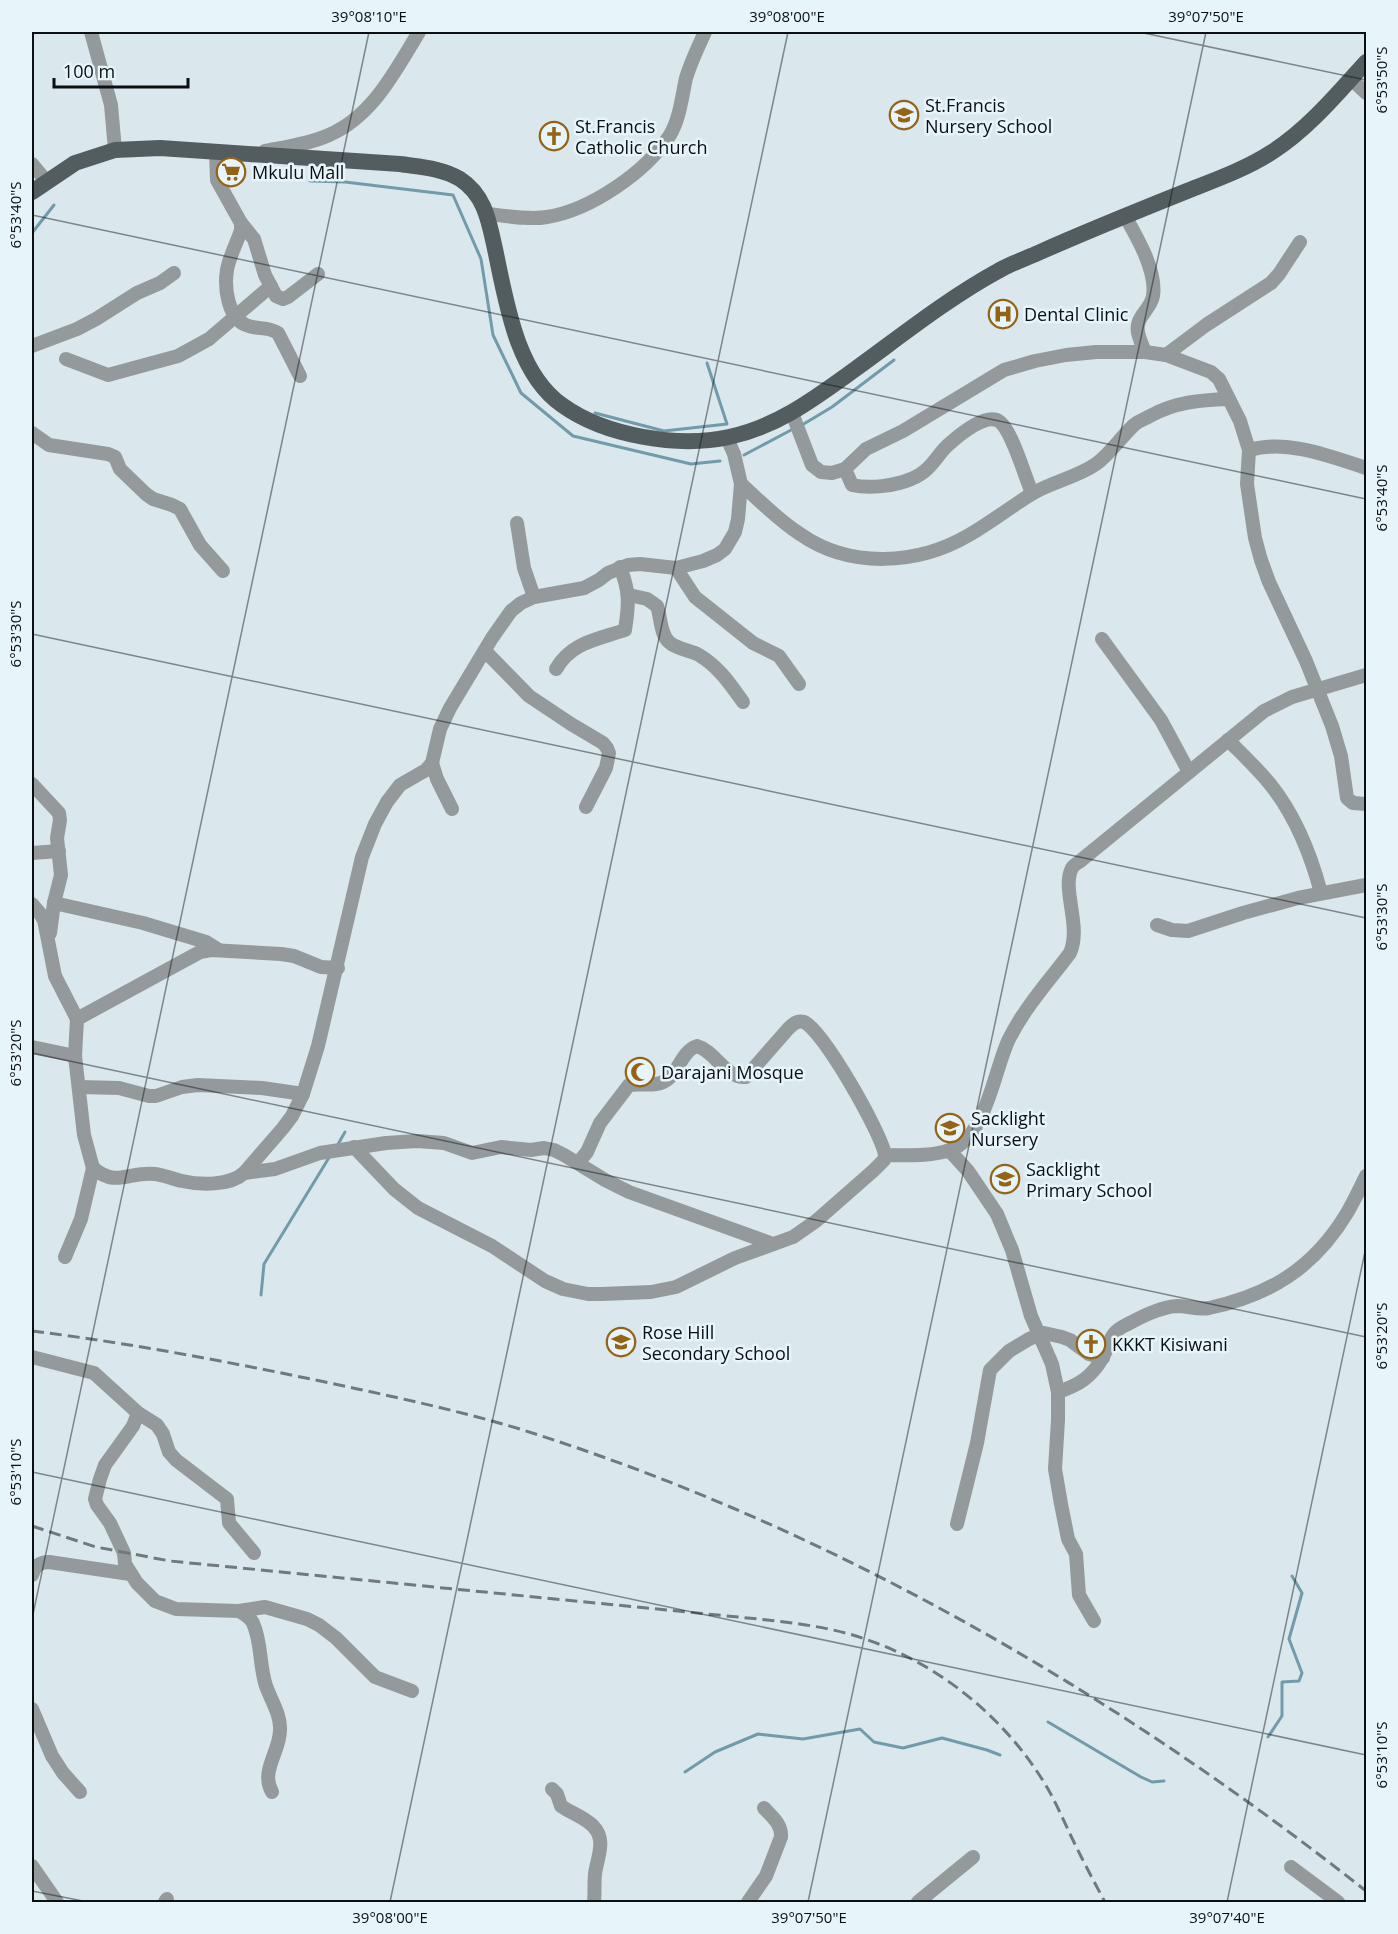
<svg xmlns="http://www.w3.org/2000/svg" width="1398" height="1934" font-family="'Open Sans',sans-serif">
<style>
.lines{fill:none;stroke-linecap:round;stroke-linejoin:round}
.stream{stroke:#729baa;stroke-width:3}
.minor{stroke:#949a9c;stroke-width:14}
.major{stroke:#535d60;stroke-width:16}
.rail{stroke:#71797c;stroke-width:3;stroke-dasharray:12 6;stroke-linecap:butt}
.ticks{fill:none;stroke:#0b0f11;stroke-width:1.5;stroke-opacity:0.45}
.labels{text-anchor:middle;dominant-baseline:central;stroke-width:5;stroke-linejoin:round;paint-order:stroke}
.poi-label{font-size:18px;fill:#0b0f11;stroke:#e7f4f9;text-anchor:start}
.neatline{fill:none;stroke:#0b0f11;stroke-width:2}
.ticks-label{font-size:15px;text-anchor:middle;fill:#0b0f11}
</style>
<rect width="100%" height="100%" fill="#dae7ec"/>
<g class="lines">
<g class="stream">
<path d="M310,181L345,182L453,195L481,259L493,335L521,393L573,436L691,464L720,461"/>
<path d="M32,233L54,205"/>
<path d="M595,413L664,431L727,424L707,363"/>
<path d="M802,425L832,407L894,360"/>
<path d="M744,455L793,429"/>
<path d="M337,1146L345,1132"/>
<path d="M261,1295L264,1264L330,1156"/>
<path d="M1048,1722L1141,1777L1152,1782L1164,1781"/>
<path d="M1268,1737L1282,1716V1682L1299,1681L1302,1673L1289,1639L1302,1593L1292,1576"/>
<path d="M685,1772L715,1752L758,1734L803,1739L860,1729L874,1742L903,1748L942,1738L987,1750L1000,1755"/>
</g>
<g class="minor">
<path d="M91,32L111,105L115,150"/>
<path d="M1351,79L1366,93"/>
<path d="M216,151L217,180L241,223V230C237,243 229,257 227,270C224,288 228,318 246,325C257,330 268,326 278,333L300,376"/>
<path d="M265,151C286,147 309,144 329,135C373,116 395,71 419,32"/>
<path d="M32,164L47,182"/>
<path d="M488,214C507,216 529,220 547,217C591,210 646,172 670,135C680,118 682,96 686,78C691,62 698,47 705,32"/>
<path d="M1125,216C1137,237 1157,271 1153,296C1151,308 1139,315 1138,325C1136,333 1142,344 1145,352L1166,355L1211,372L1219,379L1240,421L1249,450L1247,484L1255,538L1261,560L1269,582L1306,661L1332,726L1341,756L1347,798L1353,803L1366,804"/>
<path d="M241,223L254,239L265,275L276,296L283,299L288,297L318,274"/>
<path d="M32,346L77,329L96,319L137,293L160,283L174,273"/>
<path d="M1166,355L1206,325L1271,283L1279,274L1300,242"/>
<path d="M66,359L108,375L178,356L209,339L271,286"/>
<path d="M792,413L812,465L821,472L832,473L845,469L866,449L903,431L1004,370L1035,361L1066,355L1096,352H1145"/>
<path d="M32,433L49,445L108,454L115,457L120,469L146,494L153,499L172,505L180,509L200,545L223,571"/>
<path d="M1249,450C1287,439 1330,456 1366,468"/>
<path d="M845,469L852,485C869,489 895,486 911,479C916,477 923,473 927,469C935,462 940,452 948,445C958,436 987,411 1000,422C1012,431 1025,477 1032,493"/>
<path d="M741,484C760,501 778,520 800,534C850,569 918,565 969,535C990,523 1009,508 1030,495C1050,482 1076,478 1096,464C1111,453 1120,438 1134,425C1138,421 1145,419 1150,416C1175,402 1200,400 1229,399"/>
<path d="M517,523L524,568L534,597"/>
<path d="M676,568L695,597L753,643L779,656L799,684"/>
<path d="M629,595L647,599L657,606C661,617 660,634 669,642C676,649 690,650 699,655C719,667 730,684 743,702"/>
<path d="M1102,639L1161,720L1189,772"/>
<path d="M485,651L529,696L571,724L603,743L607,748L609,753L606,768L586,807"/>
<path d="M556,669C571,642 599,639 625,630C629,604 630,592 620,567"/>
<path d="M1228,740C1242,754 1257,768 1270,784C1294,814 1311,855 1321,893"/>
<path d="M432,763L437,779L452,809"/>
<path d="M32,784L59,813L60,820L57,838L61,875L54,903L50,933"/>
<path d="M32,853L59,851"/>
<path d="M54,903L143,923L206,942L217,949"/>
<path d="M32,904L39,912L44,920L55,976L77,1019L75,1056L84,1135L93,1168"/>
<path d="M1157,925L1172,930L1188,931L1243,913L1298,898L1366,885"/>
<path d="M77,1019L200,952L211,950L281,954L294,956L321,967L338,968"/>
<path d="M32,1047L75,1056"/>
<path d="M80,1087L119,1088L149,1096H156L182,1087L198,1085L262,1088L303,1094"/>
<path d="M354,1147L394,1189L418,1208L492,1246L545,1281L563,1289L588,1294H602L651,1292L676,1287L735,1258L793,1237L816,1221L873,1171L884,1160L885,1155C882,1134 823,1030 804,1022C797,1020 793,1024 788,1029L746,1077C726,1079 715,1051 697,1046C680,1052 679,1075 663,1082C652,1087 641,1083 629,1085L600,1123L587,1152L578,1163"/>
<path d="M949,1150L968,1171L997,1214L1012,1250L1031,1316L1052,1364L1058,1392V1420L1055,1469L1061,1504L1068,1539L1076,1554L1079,1595L1094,1621"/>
<path d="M885,1155C906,1155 930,1157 950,1150C986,1138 994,1070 1009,1039C1025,1007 1049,981 1070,953C1082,926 1061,889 1072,868C1073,866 1076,864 1079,862L1264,711L1292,697L1366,675"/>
<path d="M244,1173L275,1169L320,1153L386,1143L417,1141L444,1143L472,1153L501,1147L531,1150L544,1148L554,1150L564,1155L605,1180L629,1192L773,1244"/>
<path d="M65,1257L81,1219L93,1168C117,1188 129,1171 155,1174C164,1175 173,1179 182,1181C200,1185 230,1186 244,1173L283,1128L292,1116L303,1094L318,1046L362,857L375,824L387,802L400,785L426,770L432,763L440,729L450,708L492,638L511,611L521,603L534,597L584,588L599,580L608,573L628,565L640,564L676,568L703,561L717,555L725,549L735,532L738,519L741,484L734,454L727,438"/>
<path d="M32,1357L94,1373L138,1413L157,1425L163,1434L169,1452L176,1460L227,1499L229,1523L254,1553"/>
<path d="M1058,1392C1079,1385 1092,1377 1103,1357C1111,1342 1109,1333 1126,1325C1141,1317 1160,1307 1177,1306C1188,1306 1198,1310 1209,1308C1270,1295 1314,1268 1347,1213C1354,1201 1360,1188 1366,1176"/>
<path d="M138,1413L133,1426L105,1465L100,1479L95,1499L97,1505L110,1523L124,1553L125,1564L137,1583L155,1601L176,1609L239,1611L265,1607L307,1619L319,1625L336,1638L375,1677L412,1691"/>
<path d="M957,1524L977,1443L990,1370L1009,1351L1029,1339L1044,1333L1062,1337L1070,1340L1089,1354L1103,1358"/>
<path d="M32,1575C35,1566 39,1562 49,1562L130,1574"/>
<path d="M239,1611C244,1614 250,1617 253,1623C262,1643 259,1665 266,1686C271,1700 281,1715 280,1730C280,1752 260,1771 272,1792"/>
<path d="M32,1709L52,1756L63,1773L80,1792"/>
<path d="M552,1789L557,1794L561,1806C571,1813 584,1817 593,1826C607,1840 597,1858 595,1874C594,1884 595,1893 594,1902"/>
<path d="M32,1866L57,1902"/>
<path d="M1291,1867L1338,1902"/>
<path d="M165,1902L167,1899"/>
<path d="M748,1902L766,1876L781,1837C782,1824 772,1817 764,1808"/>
<path d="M918,1902L973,1857"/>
</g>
<path class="major" d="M32,192L75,163L115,150L160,148L400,164C420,167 442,168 460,179C485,195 489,222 495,249C506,300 516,373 562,405C605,436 678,448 729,437C777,427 815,398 854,370C901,336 947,299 998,271C1010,264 1024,259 1038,253C1087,231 1137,211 1187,191C1215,180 1246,169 1272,152C1308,129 1338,93 1366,62"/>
<g class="rail">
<path d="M32,1331C137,1344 240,1364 344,1386C404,1399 464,1412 523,1430C830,1527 1114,1692 1366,1891"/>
<path d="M32,1526L96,1547L170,1561L758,1619C794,1623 831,1627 865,1639C940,1664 1008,1720 1048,1789C1056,1803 1063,1819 1070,1834C1081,1857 1093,1880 1105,1902"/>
</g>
</g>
<path class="ticks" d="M1139,32L1366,80M32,215L1366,499M32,634L1366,918M32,1053L1366,1337M32,1472L1366,1755M32,1619L369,32M32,1891L88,1902M390,1902L788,32M808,1902L1206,32M1227,1902L1366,1247"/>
<defs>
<g id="school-ring" transform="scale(1.5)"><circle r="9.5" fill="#e7f4f9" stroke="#956315" stroke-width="1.5"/><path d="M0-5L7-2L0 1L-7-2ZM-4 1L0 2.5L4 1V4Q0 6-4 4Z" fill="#956315"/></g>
<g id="church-ring" transform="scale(1.5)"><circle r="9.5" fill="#e7f4f9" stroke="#956315" stroke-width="1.5"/><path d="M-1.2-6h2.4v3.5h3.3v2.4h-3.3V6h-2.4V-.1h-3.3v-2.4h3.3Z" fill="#956315"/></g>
<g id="supermarket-ring" transform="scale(1.5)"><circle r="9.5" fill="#e7f4f9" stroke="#956315" stroke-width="1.5"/><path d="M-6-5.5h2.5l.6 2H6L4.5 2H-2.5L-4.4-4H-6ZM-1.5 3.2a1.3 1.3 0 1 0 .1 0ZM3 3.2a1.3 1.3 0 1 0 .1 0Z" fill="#956315"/></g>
<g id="hospital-ring" transform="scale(1.5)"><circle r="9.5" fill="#e7f4f9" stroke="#956315" stroke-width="1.5"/><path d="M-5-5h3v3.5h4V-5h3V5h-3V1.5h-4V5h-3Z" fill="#956315"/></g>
<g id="mosque-ring" transform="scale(1.5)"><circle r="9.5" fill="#e7f4f9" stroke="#956315" stroke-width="1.5"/><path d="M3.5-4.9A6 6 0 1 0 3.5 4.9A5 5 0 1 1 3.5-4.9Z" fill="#956315"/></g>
</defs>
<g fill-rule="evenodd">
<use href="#school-ring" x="904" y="115"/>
<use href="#church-ring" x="554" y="136"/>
<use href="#supermarket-ring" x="231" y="172"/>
<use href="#hospital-ring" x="1003" y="314"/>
<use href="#mosque-ring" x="640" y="1072"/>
<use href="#school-ring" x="950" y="1128"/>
<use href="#school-ring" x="1005" y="1179"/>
<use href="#school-ring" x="621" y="1342"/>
<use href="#church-ring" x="1091" y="1344"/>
</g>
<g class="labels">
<g class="poi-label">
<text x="925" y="105">St.Francis<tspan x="925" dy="21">Nursery School</tspan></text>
<text x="575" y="126">St.Francis<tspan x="575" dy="21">Catholic Church</tspan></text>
<text x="252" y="172">Mkulu Mall</text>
<text x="1024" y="314">Dental Clinic</text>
<text x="661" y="1072">Darajani Mosque</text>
<text x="971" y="1118">Sacklight<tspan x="971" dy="21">Nursery</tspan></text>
<text x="1026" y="1169">Sacklight<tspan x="1026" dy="21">Primary School</tspan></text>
<text x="642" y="1332">Rose Hill<tspan x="642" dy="21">Secondary School</tspan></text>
<text x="1112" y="1344">KKKT Kisiwani</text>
</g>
</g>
<rect width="1398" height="1934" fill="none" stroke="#e7f4f9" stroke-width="66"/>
<path d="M54 78v9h134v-9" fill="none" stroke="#0b0f11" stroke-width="3"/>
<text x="63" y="78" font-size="18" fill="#0b0f11" stroke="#e7f4f9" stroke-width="4.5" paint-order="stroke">100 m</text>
<rect x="33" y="33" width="1332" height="1868" class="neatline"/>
<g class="ticks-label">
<text x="369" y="22">39°08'10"E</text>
<text x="787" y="22">39°08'00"E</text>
<text x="1206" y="22">39°07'50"E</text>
<text transform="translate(1382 80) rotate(-90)" y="5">6°53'50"S</text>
<text transform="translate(16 215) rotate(-90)" y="5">6°53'40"S</text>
<text transform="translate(1382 498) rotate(-90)" y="5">6°53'40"S</text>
<text transform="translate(16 634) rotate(-90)" y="5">6°53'30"S</text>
<text transform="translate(1382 917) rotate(-90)" y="5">6°53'30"S</text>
<text transform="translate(16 1053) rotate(-90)" y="5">6°53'20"S</text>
<text transform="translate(1382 1336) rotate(-90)" y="5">6°53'20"S</text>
<text transform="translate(16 1472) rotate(-90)" y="5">6°53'10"S</text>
<text transform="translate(1382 1755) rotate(-90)" y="5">6°53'10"S</text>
<text x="390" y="1923">39°08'00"E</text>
<text x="809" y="1923">39°07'50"E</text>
<text x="1227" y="1923">39°07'40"E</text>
</g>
</svg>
